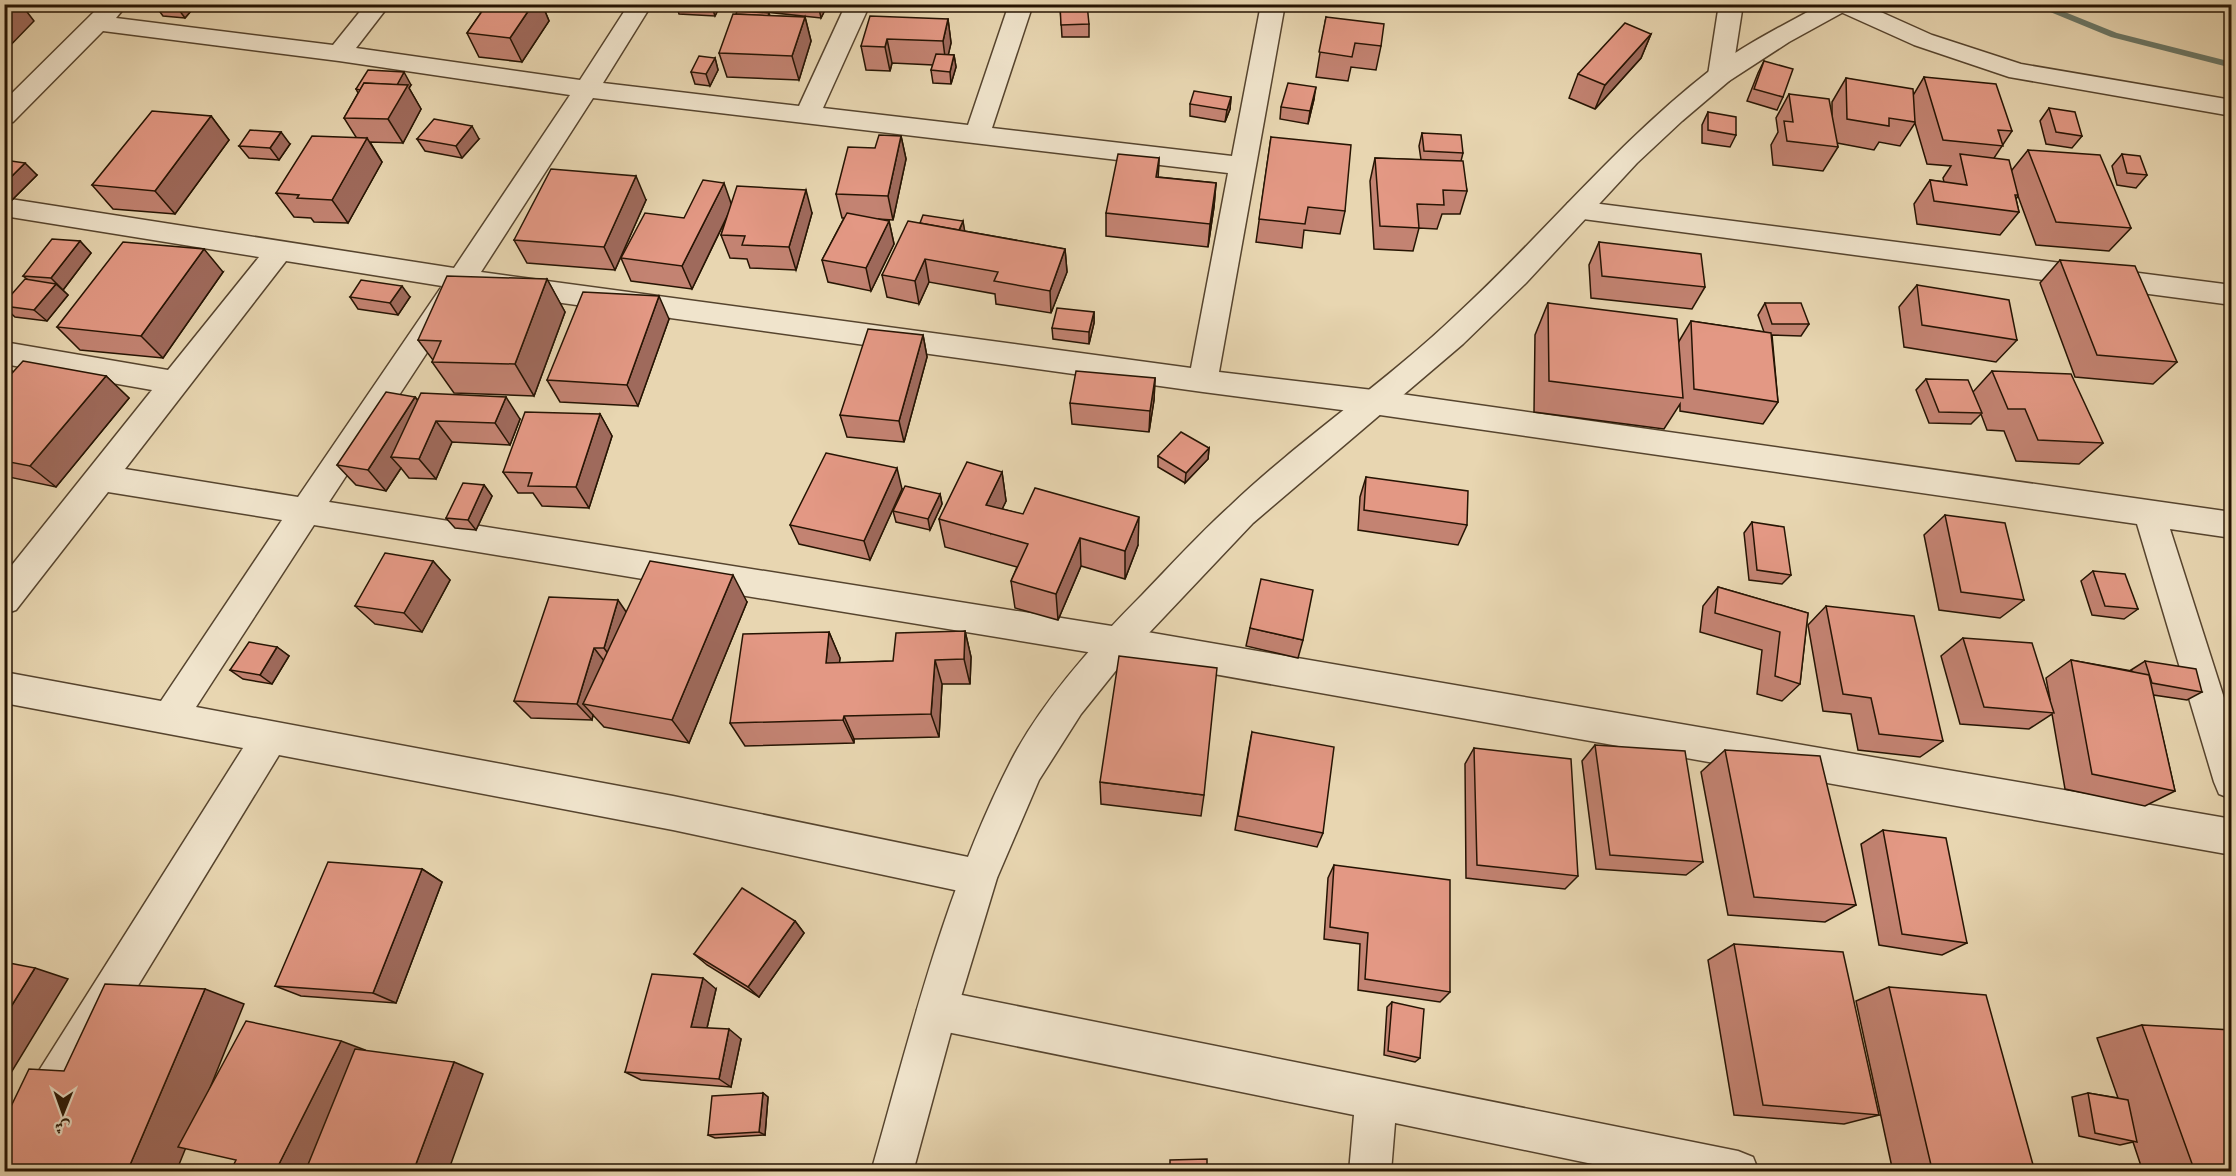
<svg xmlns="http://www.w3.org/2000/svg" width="2236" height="1176" font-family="'Libre Bodoni',Amiri,serif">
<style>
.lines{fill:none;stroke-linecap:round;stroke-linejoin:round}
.stream{fill:#6a7767;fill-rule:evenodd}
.minor-casing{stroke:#56442e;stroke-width:3}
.tertiary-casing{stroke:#56442e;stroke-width:3}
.minor{fill:#f0e4cc;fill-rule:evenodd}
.tertiary{fill:#f0e4cc;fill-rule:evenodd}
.wall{fill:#c38372;stroke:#261403;stroke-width:1.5}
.shaded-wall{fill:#9f6a5c;stroke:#261403;stroke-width:1.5}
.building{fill:#e39884;stroke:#261403;stroke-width:1.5}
</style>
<rect width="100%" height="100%" fill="#e8d6b1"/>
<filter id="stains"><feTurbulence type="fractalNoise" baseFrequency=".00333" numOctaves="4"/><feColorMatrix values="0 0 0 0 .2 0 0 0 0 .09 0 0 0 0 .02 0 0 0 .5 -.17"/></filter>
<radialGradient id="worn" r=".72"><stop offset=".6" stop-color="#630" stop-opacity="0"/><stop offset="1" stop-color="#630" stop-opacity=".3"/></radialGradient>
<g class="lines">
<path class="stream" d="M2031,4H2045L2117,33L2232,62V68L2111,37Z"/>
<g class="minor-casing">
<g id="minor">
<path d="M102,4H123L125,7L116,18L333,45L366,4H390L356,48L580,80L629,4H652L603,83L799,106L846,4H870L823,108L968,125L1009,4H1033L992,128L1232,156L1261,4H1285L1219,372L1373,390L2232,512V538L2170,529L2232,723V799L2219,794L2214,782L2137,524L1373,414L1203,392L468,290L329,502L1118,627L2232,819V855L1118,657L314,525L196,707L673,796L978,859L991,864L997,877L991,890L978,895L673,830L279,755L24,1172H4V1126L243,748L4,703V672L161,701L282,520L108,492L16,610L4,614V575L152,390L4,364V342L168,370L259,257L4,216V198L454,268L570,95L339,61L103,31L13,122L4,124V101ZM593,98L1228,173L1191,368L481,272ZM286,261L442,286L298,497L125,469Z"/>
<path d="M1719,4H1743L1732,75L1729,81L1720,83L1711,81L1708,75Z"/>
<path d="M1831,4H1863L1932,35L2021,64L2232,100V116L2009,77L1914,45L1834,9Z"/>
<path d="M1577,201L2232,285V305L1568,217L1564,210L1568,203Z"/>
<path d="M937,990L1738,1151L1753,1157L1759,1172H1631L1395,1123L1391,1172H1349L1354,1115L937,1030L923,1024L917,1010L923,996Z"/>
</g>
</g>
<g class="tertiary-casing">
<path id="tertiary" d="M1822,4H1852L1849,9L1789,42L1729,81L1682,121L1637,163L1526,283L1463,344L1253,523L1130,653L1081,714L1039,780L997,878L957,1010L913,1172H871C911,1032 945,889 1012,759C1043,700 1095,642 1142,595C1171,565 1199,534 1230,506C1301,438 1385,383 1456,315C1542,236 1616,144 1708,72C1743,45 1784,25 1822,4Z"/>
</g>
<use href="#minor" class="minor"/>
<use href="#tertiary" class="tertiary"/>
</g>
<g class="wall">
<path d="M154,4H197L185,18L163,16Z"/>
<path d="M487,4H542L549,21L522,62L479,57L467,33Z"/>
<path d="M676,4H721L715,16L679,14Z"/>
<path d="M746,4H828L821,18L747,10Z"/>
<path d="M1060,5L1089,24V37H1062Z"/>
<path d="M769,13L770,16L805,17L811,41L799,80L727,77L719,53Z"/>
<path d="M1326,17L1381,46L1376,70L1351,67L1348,81L1316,77Z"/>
<path d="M948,19L951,43L948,55H954L956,67L951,84L933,83L931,70L933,65L892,63L890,71L866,70L861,46Z"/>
<path d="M1651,34L1641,58L1595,109L1569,98L1578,74Z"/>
<path d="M715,58L718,70L710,86L695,84L691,72Z"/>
<path d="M1764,61L1783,97L1777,110L1747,101L1758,73Z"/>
<path d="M1924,77L2012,131L1994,158L2012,170L2028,150L2131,228L2109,251L2036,245L2018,196L2016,199L2019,212L2000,235L1917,224L1914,204L1930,180L1944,182L1943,178L1951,166L1927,164L1915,123L1900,146L1879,142L1874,150L1837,143L1838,147L1823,171L1773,165L1771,145L1778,132L1776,118L1789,94L1832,117V102L1846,78L1914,94Z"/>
<path d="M411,85L409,88L421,109L403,143L370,142L382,162L348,223L314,222L311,218L294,217L276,193L356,137L344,118L358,93L356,89Z"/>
<path d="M1231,97L1230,109L1225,122L1190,116V104Z"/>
<path d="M1314,99L1308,124L1280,119L1281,107Z"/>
<path d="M2049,108L2082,136L2072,148L2046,144L2040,121Z"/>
<path d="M1708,112L1736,135L1730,147L1702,143V125Z"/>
<path d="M211,116L229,140L175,214L113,209L92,185Z"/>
<path d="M1422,133L1463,153L1461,161L1467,191L1460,214H1442L1437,229L1419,228L1413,251L1374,249L1370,181L1375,158L1421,160L1419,146Z"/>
<path d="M901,136L906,159L893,220L878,219L889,221L894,244L871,291L828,282L822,260L844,218H842L836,194L875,148Z"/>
<path d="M1271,137L1345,211L1340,234L1304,230L1302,248L1256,242Z"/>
<path d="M417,139H479L462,158L425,151Z"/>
<path d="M290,144L279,160L249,158L239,146Z"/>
<path d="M2122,154L2147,175L2136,188L2117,185L2112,166Z"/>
<path d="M1159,158L1158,177L1216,183L1214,207L1208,247L1106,236V213Z"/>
<path d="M4,160L37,175L12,200L4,199Z"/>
<path d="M646,200L615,270L527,263L514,240Z"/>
<path d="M731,204L812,213L796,270L750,268L747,259L730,258L721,235L729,213L692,289L631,281L621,258L684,218Z"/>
<path d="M963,221L964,231L1065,249L1067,272L1051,313L996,304L995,294L929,282L919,304L887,297L882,275L920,223Z"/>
<path d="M80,241L91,253L63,290L68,295L47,321L15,317L4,307V303L27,279L23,276Z"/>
<path d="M1599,242L1705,287L1692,309L1591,298L1589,265Z"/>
<path d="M2060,260L2177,362L2153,384L2075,377L2040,283Z"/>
<path d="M223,272L163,358L80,350L57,327Z"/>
<path d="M547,279L565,312L534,396L454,393L432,362L433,360L418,340Z"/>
<path d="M1917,285L2017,340L1996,362L1904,347L1899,307Z"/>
<path d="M350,297H410L398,315L358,309Z"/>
<path d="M1548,303L1678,343L1691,321L1764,332L1758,315L1765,303L1809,324L1801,336L1772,335L1778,402L1763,424L1680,411V404L1664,429L1534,412L1535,335Z"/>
<path d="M1094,312V323L1089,344L1053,339L1052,328Z"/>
<path d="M669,319L638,406L560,402L547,380Z"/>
<path d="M923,335L927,357L904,442L847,437L840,415Z"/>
<path d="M4,364L13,372L106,376L129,398L56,487L4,476Z"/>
<path d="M1992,371L2103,443L2079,464L2016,461L2004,431L1987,430L1981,414L1971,424L1929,423L1916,390L1926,379L1973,392Z"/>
<path d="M1155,378L1154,400L1149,432L1072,424L1070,403Z"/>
<path d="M415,397L418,400L520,419L510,445L452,442L436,479L409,478L401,468L386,491L356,485L337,465Z"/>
<path d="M600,414L612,436L589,508L542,506L533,493H518L503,472Z"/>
<path d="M1209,448L1208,459L1185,483L1158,467V456Z"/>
<path d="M1002,472L1006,501L1002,509L1138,545L1125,579L1081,566L1058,620L1015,608L1011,581L1017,567L945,547L939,519Z"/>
<path d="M1366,477L1467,525L1458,545L1358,530L1360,497Z"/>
<path d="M484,485L492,496L476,530L455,528L446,518Z"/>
<path d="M902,489L870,560L799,544L790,525Z"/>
<path d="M940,494L942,504L930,530L896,522L893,511Z"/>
<path d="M1945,515L2024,600L2000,618L1939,610L1924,535Z"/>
<path d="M1752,522L1791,575L1782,584L1749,580L1744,533Z"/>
<path d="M433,561L450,580L422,632L375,624L355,606Z"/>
<path d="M2093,571L2138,609L2124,619L2092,615L2081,581Z"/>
<path d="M1718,587L1808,613L1800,684L1782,701L1757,694L1762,650L1700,632L1703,606Z"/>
<path d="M747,602L689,743L604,727L593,715L592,720L531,718L514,701L626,612Z"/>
<path d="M1826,606L1943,741L1920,757L1858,750L1851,714L1823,711L1808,625Z"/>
<path d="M1250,628L1303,640L1298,658L1246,646Z"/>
<path d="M965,631L971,657L970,684H942L939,737L854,739V743L745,746L730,723L829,632L840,658L839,663L893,661Z"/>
<path d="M1963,638L2050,699L2046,678L2071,660L2132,671L2131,670L2145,661L2202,692L2187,700L2153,695L2175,791L2145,806L2065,789L2052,714L2029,729L1960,724L1941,656Z"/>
<path d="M277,647L289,656L272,684L243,679L230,670Z"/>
<path d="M1252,732L1323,833L1317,847L1235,830L1249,748Z"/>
<path d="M1595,745L1703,862L1686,875L1596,869L1582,761Z"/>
<path d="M1474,748L1578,876L1565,889L1466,878L1465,764Z"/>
<path d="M1725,750L1856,905L1825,922L1728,915L1701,772Z"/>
<path d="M1100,782L1204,795L1201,816L1101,804Z"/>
<path d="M1883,830L1967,943L1942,955L1879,945L1861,844Z"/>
<path d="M1334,865L1450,992L1440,1002L1358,990L1360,944L1324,939L1328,878Z"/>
<path d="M422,869L442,882L396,1003L301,996L275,986Z"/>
<path d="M795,921L804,933L759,997L707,965L694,954Z"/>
<path d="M1734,944L1879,1115L1844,1124L1734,1115L1708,960Z"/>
<path d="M1889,987L2035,1172H1893L1856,1001Z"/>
<path d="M716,989L707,1028L741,1039L731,1087L641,1080L625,1072Z"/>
<path d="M1392,1002L1420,1058L1415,1062L1384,1055L1387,1007Z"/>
<path d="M2142,1025L2232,1172H2143L2133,1142L2120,1145L2079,1136L2072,1097L2088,1093L2118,1098L2097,1038Z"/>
<path d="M763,1093L768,1097L765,1135L715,1138L708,1135Z"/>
</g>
<g class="shaded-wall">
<path d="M4,4H21L34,21L4,52Z"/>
<path d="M177,4H197L185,18L176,6Z"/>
<path d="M533,4H542L549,21L522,62L510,38Z"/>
<path d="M711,4H721L715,16Z"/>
<path d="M818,4H828L821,18Z"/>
<path d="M805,17L811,41L799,80L792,56Z"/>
<path d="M948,19L951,43L946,65L943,41Z"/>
<path d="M1651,34L1641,58L1595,109L1605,85Z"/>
<path d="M887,39L892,63L890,71L885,47Z"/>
<path d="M954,55L956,67L951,84L950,72Z"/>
<path d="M715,58L718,70L710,86L706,74Z"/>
<path d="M404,72L411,85L409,88L421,109L403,143L388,119L393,91Z"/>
<path d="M1316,87L1314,99L1308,124L1310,111Z"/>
<path d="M1231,97L1230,109L1225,122L1227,110Z"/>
<path d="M211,116L229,140L175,214L155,191Z"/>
<path d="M472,126L479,139L462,158L456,146Z"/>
<path d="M281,132L290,144L279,160L270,148Z"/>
<path d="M901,136L906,159L893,220L888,196Z"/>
<path d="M367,138L382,162L348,223L332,200Z"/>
<path d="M1159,158L1158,182L1156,177Z"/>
<path d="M25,163L37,175L12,200L4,193V184Z"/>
<path d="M636,176L646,200L615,270L604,247Z"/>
<path d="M724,183L732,206L692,289L682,266Z"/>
<path d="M1216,183L1214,207L1208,247L1210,224Z"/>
<path d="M806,190L812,213L796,270L789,247Z"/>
<path d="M889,221L894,244L871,291L866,268Z"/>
<path d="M963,221L965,233L956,239Z"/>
<path d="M80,241L91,253L63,290L51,278Z"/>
<path d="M204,249L223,272L163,358L141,336Z"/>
<path d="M1065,249L1067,272L1051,313L1050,291Z"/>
<path d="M925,259L929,282L919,304L915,281Z"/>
<path d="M547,279L565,312L534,396L515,364Z"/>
<path d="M56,284L68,295L47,321L34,310Z"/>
<path d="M402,286L410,297L398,315L390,303Z"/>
<path d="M659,296L669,319L638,406L627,385Z"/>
<path d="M1094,312V323L1089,344V332Z"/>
<path d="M923,335L927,357L904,442L899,421Z"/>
<path d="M4,364L25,382L4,408Z"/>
<path d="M106,376L129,398L56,487L30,466Z"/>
<path d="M1155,378L1154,400L1149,432L1150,411Z"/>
<path d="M415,397L431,418L391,457L401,468L386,491L368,470Z"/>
<path d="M506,397L520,419L510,445L495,423Z"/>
<path d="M600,414L612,436L589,508L576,487Z"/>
<path d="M436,421L452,442L436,479L419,459Z"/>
<path d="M1209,448L1208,459L1185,483L1186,473Z"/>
<path d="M897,468L902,489L870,560L864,541Z"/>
<path d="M1002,472L1006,501L991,533L986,505Z"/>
<path d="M484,485L492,496L476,530L468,520Z"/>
<path d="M940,494L942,504L930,530L928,519Z"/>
<path d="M1139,517L1138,545L1125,579V551Z"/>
<path d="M1080,538L1081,566L1058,620L1056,594Z"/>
<path d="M433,561L450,580L422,632L404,613Z"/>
<path d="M733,575L747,602L689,743L672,720Z"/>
<path d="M618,600L631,619L617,666L604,648Z"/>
<path d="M965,631L971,657L970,684L964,659Z"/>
<path d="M829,632L840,658L837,688L826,663Z"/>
<path d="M277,647L289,656L272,684L260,675Z"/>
<path d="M594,648L608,666L583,704L593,715L592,720L577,704Z"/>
<path d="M935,660L942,684L939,737L931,714Z"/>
<path d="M844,716L854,739V743L843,720Z"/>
<path d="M422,869L442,882L396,1003L373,993Z"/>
<path d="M795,921L804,933L759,997L748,987Z"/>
<path d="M35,968L68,979L6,1081H4V1018Z"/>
<path d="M703,978L716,989L705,1036L691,1027Z"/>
<path d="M205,989L244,1004L176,1172H127Z"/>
<path d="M729,1029L741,1039L731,1087L719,1079Z"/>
<path d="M341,1041L365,1050L305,1172H275Z"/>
<path d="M454,1062L483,1074L448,1172H413Z"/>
<path d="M763,1093L768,1097L765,1135L759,1132Z"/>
</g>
<g class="building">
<path d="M487,4H533L510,38L467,33Z"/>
<path d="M1087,4L1089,24L1061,25L1060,5Z"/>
<path d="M737,11L769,13L768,16L736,14Z"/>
<path d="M733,14L805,17L792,56L719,53Z"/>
<path d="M870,16L948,19L943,41L887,39L885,47L861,46Z"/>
<path d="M1326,17L1384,24L1381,46L1355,43L1352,57L1319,52Z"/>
<path d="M1625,23L1651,34L1605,85L1578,74Z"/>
<path d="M936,54L954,55L950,72L931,70Z"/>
<path d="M699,56L715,58L706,74L691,72Z"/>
<path d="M1764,61L1793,69L1783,97L1754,89Z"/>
<path d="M368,70L404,72L397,85L364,83L360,90L356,89Z"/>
<path d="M1924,77L1996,84L2012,131L1998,130L2003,146L1943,140Z"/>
<path d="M1846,78L1913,89L1915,122L1889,118V126L1847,119Z"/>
<path d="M364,83L408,85L388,119L344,118Z"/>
<path d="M1288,83L1316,87L1310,111L1281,107Z"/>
<path d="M1194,91L1231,97L1227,110L1190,104Z"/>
<path d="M1789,94L1829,99L1838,147L1787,141L1784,121L1793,122Z"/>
<path d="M2049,108L2075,112L2082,136L2056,132Z"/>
<path d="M152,111L211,116L155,191L92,185Z"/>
<path d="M1708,112L1736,117V135L1708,130Z"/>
<path d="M434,119L472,126L456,146L417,139Z"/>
<path d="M250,130L281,132L270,148L239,146Z"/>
<path d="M1422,133L1461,135L1463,153L1424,151Z"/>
<path d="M879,135L901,136L888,196L836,194L848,147L875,148Z"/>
<path d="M312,136L367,138L332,200L297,198L299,195L276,193Z"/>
<path d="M1271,137L1351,145L1345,211L1308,207L1305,224L1259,219Z"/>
<path d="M2028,150L2100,155L2131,228L2056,222Z"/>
<path d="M1118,154L1159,158L1156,177L1216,183L1210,224L1106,213Z"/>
<path d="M1960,154L2009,160L2018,195H2015L2019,212L1934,201L1930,180L1967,185Z"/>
<path d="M2122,154L2140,156L2147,175L2127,173Z"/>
<path d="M1375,158L1463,161L1467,191L1443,190L1444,205L1417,204L1419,228L1380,226Z"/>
<path d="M4,160L25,163L4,184Z"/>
<path d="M551,169L636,176L604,247L514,240Z"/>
<path d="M703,180L724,183L682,266L621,258L645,213L684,218Z"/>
<path d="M737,186L806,190L789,247L742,245L745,236L721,235Z"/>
<path d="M847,213L889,221L866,268L822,260Z"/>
<path d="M923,215L963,221L959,230L920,223Z"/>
<path d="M908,221L1065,249L1050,291L994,281L998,272L925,259L915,281L882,275Z"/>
<path d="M52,239L80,241L51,278L23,276Z"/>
<path d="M123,242L204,249L141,336L57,327Z"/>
<path d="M1599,242L1701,254L1705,287L1602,276Z"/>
<path d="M2060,260L2135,266L2177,362L2097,355Z"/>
<path d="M447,276L547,279L515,364L432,362L441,341L418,340Z"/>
<path d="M25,279L56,284L34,310L4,306V303Z"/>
<path d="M361,280L402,286L390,303L350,297Z"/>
<path d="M1917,285L2009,300L2017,340L1922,325Z"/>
<path d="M583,292L659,296L627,385L547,380Z"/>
<path d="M1548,303L1677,319L1683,398L1549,381Z"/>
<path d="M1765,303H1801L1809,324H1772Z"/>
<path d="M1057,308L1094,312L1089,332L1052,328Z"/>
<path d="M1691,321L1771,333L1778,402L1694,389Z"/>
<path d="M868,329L923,335L899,421L840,415Z"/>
<path d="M23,361L106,376L30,466L4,461V382Z"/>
<path d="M1076,371L1155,378L1150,411L1070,403Z"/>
<path d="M1992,371L2071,374L2103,443L2038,440L2025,409H2008Z"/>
<path d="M1926,379L1968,380L1982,413L1939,412Z"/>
<path d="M386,392L415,397L368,470L337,465Z"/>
<path d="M421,393L506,397L495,423L436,421L419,459L391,457Z"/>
<path d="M525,412L600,414L576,487L528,486L532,473L503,472Z"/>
<path d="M1181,432L1209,448L1186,473L1158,456Z"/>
<path d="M826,453L897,468L864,541L790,525Z"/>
<path d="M967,462L1002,472L986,505L1023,514L1035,488L1139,517L1125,551L1080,538L1056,594L1011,581L1028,544L939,519Z"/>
<path d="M1366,477L1468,491L1467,525L1364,510Z"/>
<path d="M463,483L484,485L468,520L446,518Z"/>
<path d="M905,486L940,494L928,519L893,511Z"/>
<path d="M1945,515L2005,523L2024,600L1961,592Z"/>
<path d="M1752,522L1784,527L1791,575L1757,570Z"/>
<path d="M385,553L433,561L404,613L355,606Z"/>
<path d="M650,561L733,575L672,720L583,704Z"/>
<path d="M2093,571L2125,574L2138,609L2105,606Z"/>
<path d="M1261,579L1313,590L1303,640L1250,628Z"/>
<path d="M1718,587L1808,613L1800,684L1775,676L1780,632L1715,613Z"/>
<path d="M549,597L618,600L604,648H594L577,704L514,701Z"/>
<path d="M1826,606L1914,616L1943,741L1879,734L1871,698L1843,694Z"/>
<path d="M965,631L964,659L935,660L931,714L844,716L843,720L730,723L743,634L829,632L826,663L893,661L896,633Z"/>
<path d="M1963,638L2032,643L2054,713L1984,707Z"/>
<path d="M249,642L277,647L260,675L230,670Z"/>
<path d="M1119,656L1217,668L1204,795L1100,782Z"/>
<path d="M2071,660L2149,675L2175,791L2092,774Z"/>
<path d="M2145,661L2196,669L2202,692L2152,683Z"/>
<path d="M1252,732L1334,747L1323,833L1238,816Z"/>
<path d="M1595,745L1685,751L1703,862L1610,855Z"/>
<path d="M1474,748L1571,759L1578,876L1477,865Z"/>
<path d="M1725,750L1820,756L1856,905L1754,897Z"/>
<path d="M1883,830L1946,838L1967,943L1902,934Z"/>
<path d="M328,862L422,869L373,993L275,986Z"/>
<path d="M1334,865L1450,880V992L1365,979L1368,933L1330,927Z"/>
<path d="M742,888L795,921L748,987L694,954Z"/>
<path d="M1734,944L1843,952L1879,1115L1763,1105Z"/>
<path d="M4,962L35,968L4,1018Z"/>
<path d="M652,974L703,978L691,1027L729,1029L719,1079L625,1072Z"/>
<path d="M105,984L205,989L127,1172H4V1121L29,1069L64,1071Z"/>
<path d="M1889,987L1986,995L2035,1172H2010L1931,1165Z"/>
<path d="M1392,1002L1424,1009L1420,1058L1388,1051Z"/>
<path d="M246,1021L341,1041L275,1172H230L236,1160L178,1147Z"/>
<path d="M2142,1025L2232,1030V1172H2195Z"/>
<path d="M355,1049L454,1062L413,1172H305Z"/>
<path d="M763,1093L759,1132L708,1135L712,1096Z"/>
<path d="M2088,1093L2128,1100L2137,1142L2095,1133Z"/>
<path d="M1207,1159V1172H1170V1160Z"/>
</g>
<rect width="2236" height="1176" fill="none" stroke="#e8d6b1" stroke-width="24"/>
<rect x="6" y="6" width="2224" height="1164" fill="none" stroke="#261403" stroke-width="3"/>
<rect x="12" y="12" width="2212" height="1152" fill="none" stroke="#261403" stroke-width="1.5"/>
<g transform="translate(63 1113) rotate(181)" stroke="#f0e4cc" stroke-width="4.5" paint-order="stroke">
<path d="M0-4.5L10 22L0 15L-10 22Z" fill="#261403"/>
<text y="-9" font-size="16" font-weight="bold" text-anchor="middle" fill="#261403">ش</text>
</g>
<rect width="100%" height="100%" filter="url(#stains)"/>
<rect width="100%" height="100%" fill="url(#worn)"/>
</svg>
